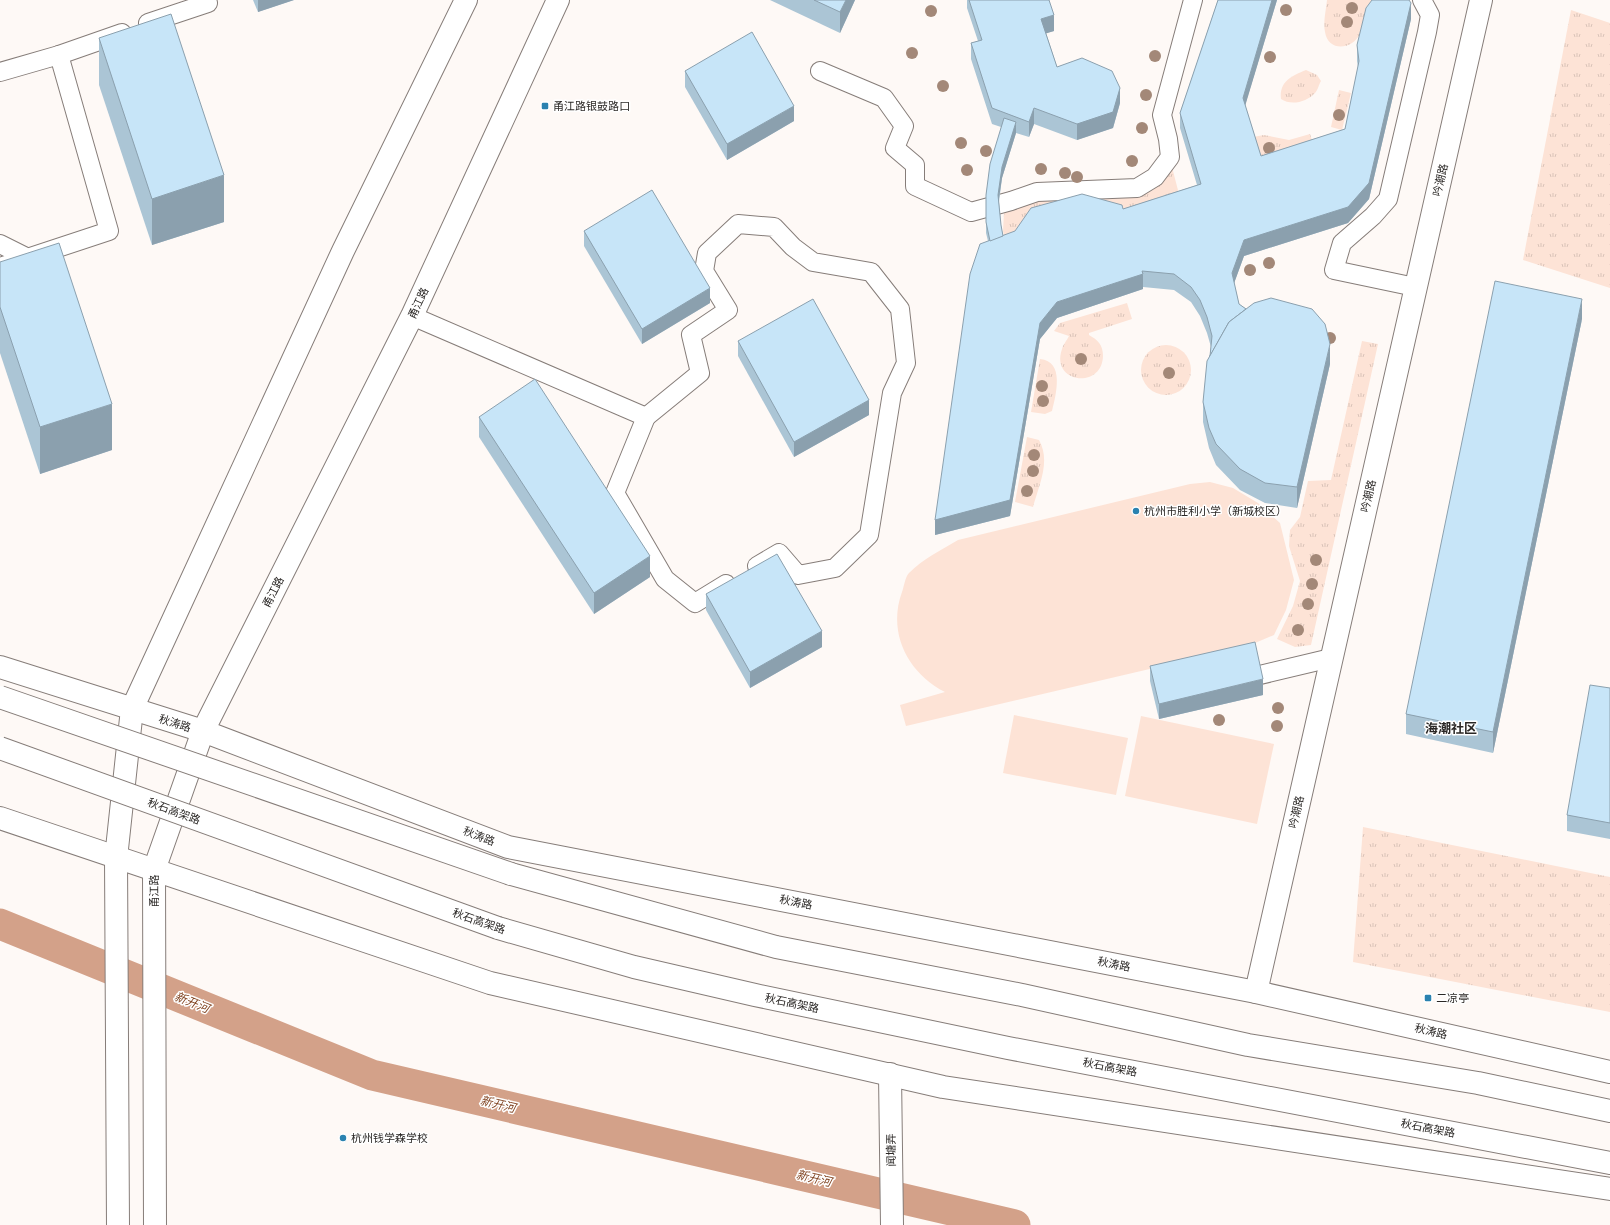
<svg xmlns="http://www.w3.org/2000/svg" width="1610" height="1225" font-family="Lora,'Noto Sans SC',serif">
<style>
.grass{fill:url(#grass-tufts)}
.pitch{fill:#fde3d6}
.lines{fill:none;stroke-linecap:round;stroke-linejoin:round}
.canal{stroke:#d3a189;stroke-width:31}
.lane-casing{stroke:#867d79;stroke-width:20}
.street-casing{stroke:#867d79;stroke-width:24}
.secondary-casing{stroke:#867d79;stroke-width:24}
.primary-casing{stroke:#867d79;stroke-width:24}
.highway-casing{stroke:#867d79;stroke-width:24}
.lane{stroke:#fff;stroke-width:18}
.street{stroke:#fff;stroke-width:22}
.secondary{stroke:#fff;stroke-width:22}
.primary{stroke:#fff;stroke-width:22}
.highway{stroke:#fff;stroke-width:22}
.highway-bridge-casing{stroke:#867d79;stroke-width:24;stroke-linecap:butt}
.highway-bridge{stroke:#fff;stroke-width:22}
.tree{fill:#a38878}
.wall{fill:#abc5d5}
.shaded-wall{fill:#8ba0ae}
.building{fill:#c7e5f8;stroke:#8ba0ae}
.poi-dot{fill:#2a82b0;stroke:#fff;stroke-width:1.5}
.labels{text-anchor:middle;dominant-baseline:central;stroke-width:3;stroke-linejoin:round;paint-order:stroke}
.poi-label{font-size:11px;fill:#2a2725;stroke:#fff;text-anchor:start}
.street-label{font-size:11px;fill:#2a2725;stroke:#fff}
.water-label{font-size:12px;font-style:italic;fill:#7f411e;stroke:#fff}
.quarter-label{font-size:13px;font-weight:bold;fill:#2a2725;stroke:#fff}
</style>
<defs>
<pattern id="grass-tufts" width="24" height="20" patternUnits="userSpaceOnUse"><rect width="24" height="20" fill="#fde3d6"/><path d="M3 7l-1-3M5 7V3M7 7l1-3M15 17l-1-3M17 17v-4M19 17l1-3" fill="none" stroke="#d9c3b8"/></pattern>
</defs>
<rect width="100%" height="100%" fill="#fef9f6"/>
<g class="grass">
<path d="M1327,0H1402L1360,34C1352,50 1328,52 1325,32C1323,22 1326,10 1327,0Z"/>
<path d="M1571,10L1610,23V288L1523,260Z"/>
<path d="M1306,70L1317,75L1321,81C1319,84 1318,90 1315,93C1307,102 1291,106 1281,99C1279,81 1292,76 1306,70Z"/>
<path d="M1339,90L1351,93L1342,130L1331,127Z"/>
<path d="M1310,134L1315,150L1263,168L1253,137L1264,135L1289,140Z"/>
<path d="M1172,167L1180,198L1006,244L1003,231L1004,213L1028,203L1051,199L1128,198L1153,190Z"/>
<path d="M1127,303L1132,319L1089,333V335C1098,340 1103,345 1103,356C1102,390 1050,383 1062,349C1063,345 1067,340 1069,336L1054,331L1060,323Z"/>
<path d="M1362,341L1378,344L1311,645L1295,647L1277,639L1293,606L1300,581L1289,546L1290,530L1300,517L1308,481L1331,480Z"/>
<circle cx="1166" cy="370" r="25"/>
<path d="M1040,359C1065,361 1056,395 1052,411L1045,414L1031,412Z"/>
<path d="M1027,437L1039,440C1051,461 1039,485 1033,507L1015,502Z"/>
<path d="M1363,827L1610,877V1012L1353,962Z"/>
</g>
<g class="pitch">
<path d="M1210,482L1233,488L1258,503L1280,523L1294,580L1286,610L1274,635L1248,646L906,726L900,705L945,692C908,673 887,633 902,592C904,587 905,577 909,573C923,559 941,550 958,540L1190,484Z"/>
<path d="M1014,715L1128,738L1116,795L1003,773Z"/>
<path d="M1141,716L1274,744L1257,824L1125,796Z"/>
</g>
<g class="lines">
<path class="canal" d="M0,924L372,1075L1015,1225"/>
<g class="lane-casing">
<g id="lane">
<path d="M148,23L208,3L207,0"/>
<path d="M59,55L122,33"/>
<path d="M820,71L884,98L904,126L895,148L915,165V186L971,212L1011,201L1037,192L1137,188L1155,177L1170,157L1168,139L1162,115L1193,0"/>
<path d="M0,72L59,55L109,231L0,267"/>
<path d="M0,244L28,258"/>
<path d="M1415,287L1334,270L1342,243L1373,216L1388,199L1427,32L1430,15L1422,0"/>
<path d="M412,316L646,417L615,493L665,579L695,603L726,584"/>
<path d="M646,417L700,373L691,335L728,310L704,271L707,253L738,224L774,227L793,247L813,262L871,272L900,309L906,363L892,393L869,535L835,568L798,575L779,553L757,566"/>
<path d="M1239,680L1331,658"/>
</g>
</g>
<g class="street-casing">
<g id="street">
<path d="M1256,992L1481,0"/>
<path d="M890,1074L892,1225"/>
</g>
</g>
<g class="secondary-casing">
<g id="secondary">
<path d="M118,1225L116,858L132,709L343,251L466,0"/>
<path d="M155,1225L154,870L203,731L412,316L558,0"/>
</g>
</g>
<g class="primary-casing">
<g id="primary">
<path d="M0,667L203,731L508,847L1256,992L1610,1072"/>
<path d="M0,818L490,983L943,1087L1610,1189"/>
</g>
</g>
<g class="highway-casing">
<g id="highway">
<path d="M511,874L776,947L1022,995L1248,1045L1478,1083L1610,1111"/>
<path d="M498,928L634,967L755,995L1008,1048L1610,1163"/>
</g>
</g>
<use href="#lane" class="lane"/>
<use href="#street" class="street"/>
<use href="#secondary" class="secondary"/>
<use href="#primary" class="primary"/>
<use href="#highway" class="highway"/>
<g class="highway-bridge-casing">
<g id="highway-bridge">
<path d="M0,697L511,874"/>
<path d="M0,748L498,928"/>
</g>
</g>
<use href="#highway-bridge" class="highway-bridge"/>
</g>
<g class="tree">
<circle cx="1352" cy="8" r="6"/>
<circle cx="1286" cy="10" r="6"/>
<circle cx="931" cy="11" r="6"/>
<circle cx="1347" cy="22" r="6"/>
<circle cx="912" cy="53" r="6"/>
<circle cx="1155" cy="56" r="6"/>
<circle cx="1270" cy="57" r="6"/>
<circle cx="943" cy="86" r="6"/>
<circle cx="1146" cy="95" r="6"/>
<circle cx="1339" cy="115" r="6"/>
<circle cx="1142" cy="128" r="6"/>
<circle cx="961" cy="143" r="6"/>
<circle cx="1269" cy="148" r="6"/>
<circle cx="986" cy="151" r="6"/>
<circle cx="1132" cy="161" r="6"/>
<circle cx="1041" cy="169" r="6"/>
<circle cx="967" cy="170" r="6"/>
<circle cx="1065" cy="173" r="6"/>
<circle cx="1077" cy="177" r="6"/>
<circle cx="1269" cy="263" r="6"/>
<circle cx="1250" cy="270" r="6"/>
<circle cx="1330" cy="338" r="6"/>
<circle cx="1081" cy="359" r="6"/>
<circle cx="1169" cy="373" r="6"/>
<circle cx="1042" cy="386" r="6"/>
<circle cx="1043" cy="401" r="6"/>
<circle cx="1034" cy="455" r="6"/>
<circle cx="1033" cy="471" r="6"/>
<circle cx="1027" cy="491" r="6"/>
<circle cx="1316" cy="560" r="6"/>
<circle cx="1312" cy="584" r="6"/>
<circle cx="1308" cy="604" r="6"/>
<circle cx="1298" cy="630" r="6"/>
<circle cx="1278" cy="708" r="6"/>
<circle cx="1219" cy="720" r="6"/>
<circle cx="1277" cy="726" r="6"/>
</g>
<g class="wall">
<path d="M253,0H294L258,12Z"/>
<path d="M770,0H855L840,33Z"/>
<path d="M967,0H1049L1054,31L1046,33L1057,67L1120,103L1113,128L1077,140L1034,124L1029,137L1016,133L1002,178L999,202L1001,225L1003,236L1123,209L1197,185L1180,128V113L1218,0H1277L1245,105L1261,156L1345,129L1358,67L1357,61V45L1411,19L1369,199L1348,223L1244,256L1234,283L1239,304L1330,364L1297,508L1265,503L1240,490L1216,465L1209,448L1203,422V402L1211,347L1207,333L1200,316L1191,302L1174,290L1143,287V289L1057,318L1040,339L1010,516L935,535L988,241L986,233V195L1001,127L992,124L971,59V43L978,41L967,8Z"/>
<path d="M99,38L224,222L152,245L99,85Z"/>
<path d="M685,71L794,121L727,160L685,87Z"/>
<path d="M584,231L710,303L642,344L584,246Z"/>
<path d="M0,262L112,450L40,474L0,353Z"/>
<path d="M1582,319L1493,753L1406,734V714Z"/>
<path d="M738,341L869,415L794,457L738,356Z"/>
<path d="M479,417L650,577L594,614L479,437Z"/>
<path d="M706,594L822,647L750,688L706,610Z"/>
<path d="M1150,666L1263,695L1159,719L1150,681Z"/>
<path d="M1610,688V839L1567,831V815Z"/>
</g>
<g class="shaded-wall">
<path d="M258,0H294L258,12Z"/>
<path d="M846,0H855L840,33V12Z"/>
<path d="M1272,0H1277L1243,113V98Z"/>
<path d="M1411,3V19L1369,199L1348,223L1244,256L1232,289V273L1244,240L1348,207Z"/>
<path d="M1054,15V31L1041,35V19Z"/>
<path d="M1120,88V103L1113,128L1077,140V124Z"/>
<path d="M794,106V121L727,160V144Z"/>
<path d="M1034,108V124L1029,137V122Z"/>
<path d="M1016,122V133L1002,178L998,205V195L1002,167Z"/>
<path d="M224,175V222L152,245V199Z"/>
<path d="M1143,274V289L1057,318L1040,339L1010,516L935,535V520L1040,323L1057,302Z"/>
<path d="M710,288V303L642,344V329Z"/>
<path d="M1582,299V319L1493,753V732Z"/>
<path d="M1330,344V364L1297,508V487Z"/>
<path d="M869,400V415L794,457V442Z"/>
<path d="M112,404V450L40,474V427Z"/>
<path d="M650,556V577L594,614V593Z"/>
<path d="M822,631V647L750,688V672Z"/>
<path d="M1263,679V695L1159,719V704Z"/>
</g>
<g class="building">
<path d="M814,0H846L840,12Z"/>
<path d="M969,0H1049L1054,15L1041,19L1057,67L1082,58L1112,71L1120,88L1113,112L1077,124L1034,108L1029,122L992,108L971,43L982,40Z"/>
<path d="M1218,0H1272L1243,98L1261,156L1345,129L1359,61L1357,45L1366,8L1372,0H1409L1411,3L1369,183L1348,207L1244,240L1232,273L1239,304L1246,309L1229,322L1210,356L1212,336L1207,317L1200,300L1191,287L1174,274L1142,271L1143,274L1057,302L1040,323L1010,500L935,520L970,274L980,244L1015,231L1031,208L1082,194L1122,205L1123,209L1201,184L1180,113Z"/>
<path d="M171,14L224,175L152,199L99,38Z"/>
<path d="M752,32L794,106L727,144L685,71Z"/>
<path d="M1004,118L1016,122L1002,167L998,195L1001,225L1003,236L990,241L986,222V195L990,164Z"/>
<path d="M652,190L710,288L642,329L584,231Z"/>
<path d="M59,243L112,404L40,427L0,307V262Z"/>
<path d="M1495,281L1582,299L1493,732L1406,714Z"/>
<path d="M1271,298L1312,309L1325,324L1330,344L1297,487L1265,483L1240,469L1216,444L1209,428L1203,402L1207,361L1229,322L1254,303Z"/>
<path d="M813,299L869,400L794,442L738,341Z"/>
<path d="M535,379L650,556L594,593L479,417Z"/>
<path d="M777,554L822,631L750,672L706,594Z"/>
<path d="M1255,642L1263,679L1159,704L1150,666Z"/>
<path d="M1590,685L1610,688V823L1567,815Z"/>
</g>
<g class="poi-dot">
<rect x="541" y="102" width="8" height="8" rx="2"/>
<circle cx="1136" cy="511" r="4"/>
<rect x="1424" y="994" width="8" height="8" rx="2"/>
<circle cx="343" cy="1138" r="4"/>
</g>
<g class="labels">
<g class="poi-label">
<text x="553" y="106">甬江路银鼓路口</text>
<text x="1144" y="511">杭州市胜利小学（新城校区）</text>
<text x="1436" y="998">二凉亭</text>
<text x="351" y="1138">杭州钱学森学校</text>
</g>
<g class="street-label">
<text transform="translate(1440 180) rotate(-77)">吟潮路</text>
<text transform="translate(418 303) rotate(-65)">甬江路</text>
<text transform="translate(1368 496) rotate(-77)">吟潮路</text>
<text transform="translate(273 592) rotate(-63)">甬江路</text>
<text transform="translate(175 723) rotate(17)">秋涛路</text>
<text transform="translate(174 811) rotate(20)">秋石高架路</text>
<text transform="translate(1296 812) rotate(-77)">吟潮路</text>
<text transform="translate(479 836) rotate(21)">秋涛路</text>
<text transform="translate(154 891) rotate(-90)">甬江路</text>
<text transform="translate(796 902) rotate(11)">秋涛路</text>
<text transform="translate(479 921) rotate(19)">秋石高架路</text>
<text transform="translate(1114 964) rotate(11)">秋涛路</text>
<text transform="translate(792 1003) rotate(12)">秋石高架路</text>
<text transform="translate(1431 1031) rotate(13)">秋涛路</text>
<text transform="translate(1110 1067) rotate(11)">秋石高架路</text>
<text transform="translate(1428 1128) rotate(11)">秋石高架路</text>
<text transform="translate(891 1150) rotate(-91)">闻塘弄</text>
</g>
<g class="water-label">
<text transform="translate(192 1002) rotate(22)">新开河</text>
<text transform="translate(498 1104) rotate(13)">新开河</text>
<text transform="translate(814 1178) rotate(13)">新开河</text>
</g>
<g class="quarter-label">
<text x="1451" y="728">海潮社区</text>
</g>
</g>
</svg>
